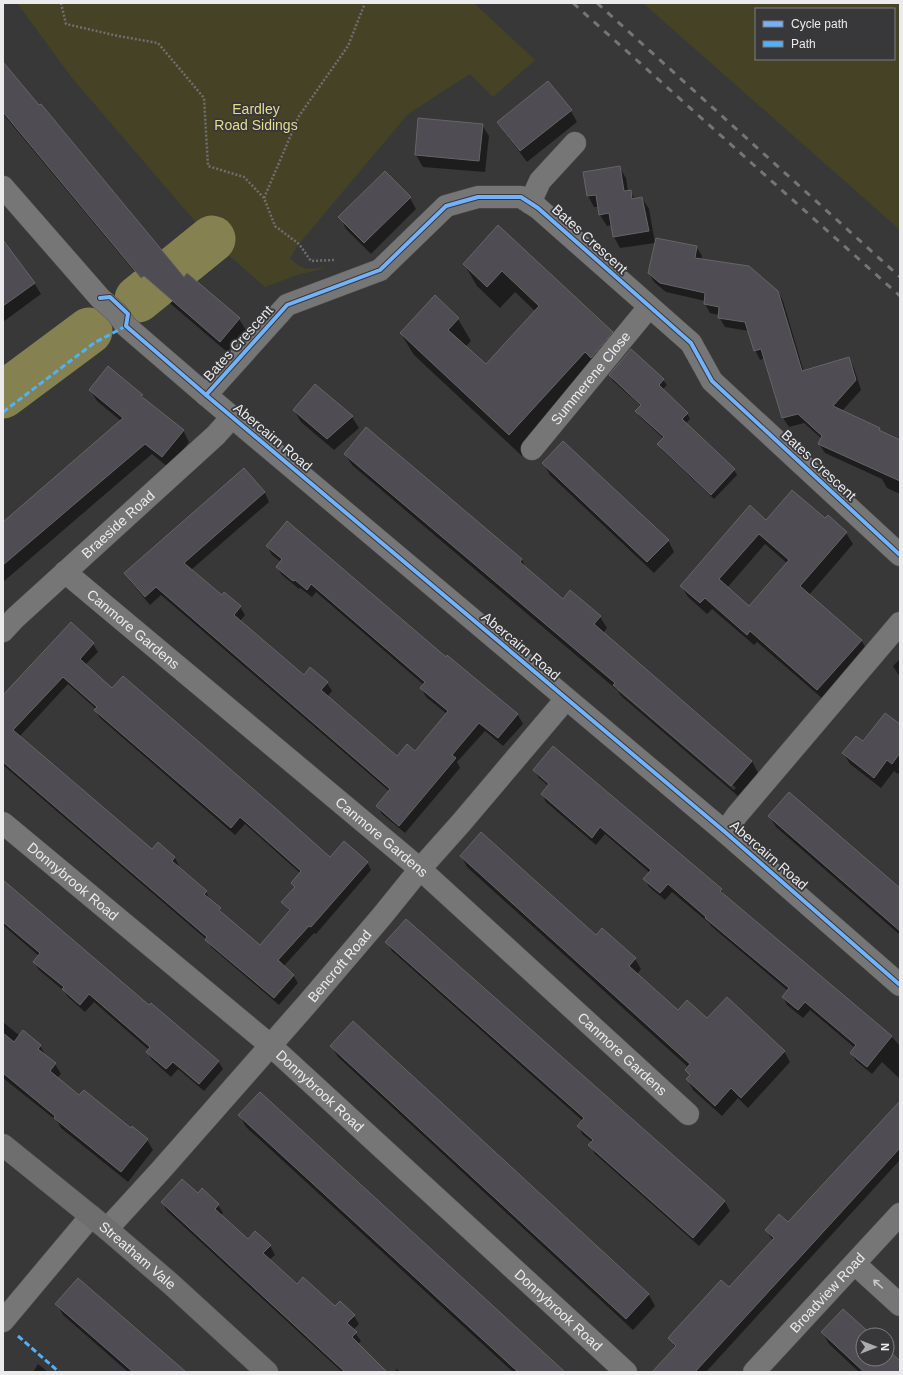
<svg xmlns="http://www.w3.org/2000/svg" width="903" height="1375" font-family="Helvetica,sans-serif">
<style>
.green{fill:#454226;fill-rule:evenodd}
.shadow{fill:#0007;fill-rule:evenodd}
.lines{fill:none;stroke-linecap:round;stroke-linejoin:round}
.river{stroke:#858150;stroke-width:47}
.building{fill:#4f4c54;stroke:#656565;fill-rule:evenodd}
.minor-casing{stroke:#555455;stroke-width:23}
.major-casing{stroke:#555455;stroke-width:23}
.path{stroke:#6f6f70;stroke-width:2.5;stroke-dasharray:2 2;stroke-linecap:butt}
.minor{stroke:#767677;stroke-width:22}
.major{stroke:#6e6e6e;stroke-width:22}
.rail{stroke:#757575;stroke-width:3;stroke-dasharray:7 7;stroke-linecap:butt}
.quiet{stroke:#4fb1f8;stroke-width:3;stroke-dasharray:6 3;stroke-linecap:butt}
.cycleway-casing{stroke:#383739;stroke-width:6}
.cycleway{stroke:#73b2f8;stroke-width:4}
.oneway{stroke:#c8c7c9}
.labels{text-anchor:middle;dominant-baseline:central;stroke-width:3.5;stroke-linejoin:round;paint-order:stroke}
.park-label{font-size:14px;fill:#e5dd8a;stroke:#383739}
.street-label{font-size:14px;fill:#ebeaec;stroke:#383739}
</style>
<rect width="100%" height="100%" fill="#383838"/>
<g class="green">
<path d="M17,3H474L535,60L493,97L470,74L408,114L299,244L290,258C303,272 307,268 325,268L297,275L265,287L219,247L193,219L72,78Z"/>
<path d="M643,3H900V230ZM756,9H894V59H756Z"/>
</g>
<g class="shadow">
<path d="M3,63L184,278L239,319L246,330L227,352L151,287L149,289L3,114Z"/>
<path d="M571,111L577,122L527,162L505,133L498,122Z"/>
<path d="M482,125L489,136L485,172L423,167L416,155Z"/>
<path d="M619,167L626,178L628,192L630,191L635,199L642,198L649,209L655,243L620,248L614,237L612,225L607,226L600,215L599,207H594L588,196L584,172Z"/>
<path d="M410,198L416,209L371,254L346,229L340,217Z"/>
<path d="M499,227L612,332L624,354L604,379L598,374L522,456L414,355L401,334L458,319L471,341L465,347L486,366L536,312L515,292L500,308L477,286L464,264Z"/>
<path d="M696,246L702,256L701,260L778,291L783,301L804,372L849,359L854,368L861,390L842,411L879,429L882,433L900,444V494L887,488L882,479L825,453L819,444L822,439L804,423L789,427L783,418L765,358L760,360L755,350L749,331L725,327L719,317V315L710,313L705,304V301L666,292L654,282L649,273Z"/>
<path d="M3,263L34,283L41,294L3,322Z"/>
<path d="M610,375L663,380L667,385L662,390L687,413L690,419L685,424L734,470L737,475L714,499L662,450L658,444L664,439L639,416L636,411L641,406L613,381Z"/>
<path d="M315,385L352,417L359,428L334,450L301,422L294,410Z"/>
<path d="M90,390L142,395L145,400L183,430L189,442L169,468L152,454L3,582V523L121,421L97,401Z"/>
<path d="M366,429L522,560L527,570L563,600L570,591L600,617L607,628L603,633L752,761L758,773L738,796L621,696L617,690L352,465L345,454ZM617,687L736,788L734,790L617,690Z"/>
<path d="M544,464L668,540L674,552L654,573L550,475Z"/>
<path d="M244,470L265,493L269,502L191,570L222,597L240,607L245,615L240,621L304,676L327,683L332,691L327,697L397,758L415,752L447,714L426,697L421,688L424,685L316,592L312,597L300,588L299,589L282,575L277,567L281,562L272,555L267,546L446,658L447,656L518,715L523,724L503,746L485,731L457,762L460,768L405,833L382,814L377,806L389,791L161,595L150,605L130,581L125,573Z"/>
<path d="M825,519L846,533L853,544L809,595L861,640L868,652L824,700L757,642L754,645L712,609L707,614L688,597L681,586L766,521ZM765,544L787,563L749,607L727,588Z"/>
<path d="M71,623L93,644L98,652L85,665L112,690L331,858L367,862L371,870L316,934L314,933L283,967L293,975L298,983L279,1005L211,947L207,940L3,765V696ZM68,684L96,709L95,710L100,718L235,835L245,824L300,873L292,883L295,888L283,902L290,912L260,947L223,915L220,909L210,899L206,892L178,867L179,866L175,858L158,844L152,851L19,737Z"/>
<path d="M900,659V677L893,666Z"/>
<path d="M900,726V772L898,774L894,771L881,788L850,764L843,753Z"/>
<path d="M534,770L721,890L724,895L892,1037L900,1046V1079L882,1062L872,1074L856,1061L851,1053L855,1048L810,1010L803,1018L787,1005L783,997L788,991L711,926L709,923L672,892L665,900L649,887L645,879L650,873L605,834L596,845L546,802L542,794L549,786L539,778Z"/>
<path d="M769,816L900,890V935L776,827Z"/>
<path d="M461,856L596,937L635,959L641,969L637,974L678,1011L707,1020L784,1051L790,1062L748,1108L738,1098L722,1116L693,1090L687,1079L690,1076L686,1070L688,1067L467,867Z"/>
<path d="M3,881L149,1006L218,1061L223,1069L204,1091L178,1069L171,1077L152,1060L147,1052L149,1050L94,1002L85,1012L68,997L63,990L39,970L34,962L39,956L3,925Z"/>
<path d="M406,920L725,1202L730,1211L699,1246L595,1154L590,1145L592,1142L583,1135L578,1126L583,1121L392,951L387,942Z"/>
<path d="M3,1022L20,1036L40,1046L46,1056L55,1064L61,1074L57,1078L80,1096L147,1140L153,1150L128,1182L61,1128L57,1121L3,1078Z"/>
<path d="M353,1022L649,1295L655,1306L633,1330L338,1057L331,1046Z"/>
<path d="M900,1102V1160L706,1372H658L676,1348L669,1338L729,1289L773,1241L766,1230L788,1224Z"/>
<path d="M240,1116L563,1372H513L246,1127Z"/>
<path d="M198,1195L218,1205L223,1213L221,1216L248,1240L270,1246L275,1255L269,1260L297,1285L335,1308L354,1316L359,1324L353,1330L361,1341L358,1344L386,1372H342L167,1211L162,1202Z"/>
<path d="M57,1304L184,1372H128L63,1315Z"/>
<path d="M822,1332L870,1335H863V1359H887V1351L900,1363V1372H859L829,1344Z"/>
<path d="M38,1364L48,1372H33Z"/>
<path d="M397,1369L400,1372H394Z"/>
</g>
<g class="lines">
<g class="river">
<path d="M138,299L212,239"/>
<path d="M3,395L89,331"/>
</g>
</g>
<g class="building">
<path d="M3,62L39,105L41,104L184,277L187,273L240,318L220,342L144,276L141,278L3,112Z"/>
<path d="M548,81L572,110L520,151L497,122Z"/>
<path d="M418,118L483,124L479,161L415,155Z"/>
<path d="M620,166L624,191L631,190L632,199L642,197L649,231L613,237L609,213L599,215L596,195L587,196L583,172Z"/>
<path d="M385,171L411,197L364,243L338,217Z"/>
<path d="M498,225L613,332L591,358L585,352L509,435L400,333L435,295L459,318L448,330L486,364L539,306L502,271L487,287L463,264Z"/>
<path d="M656,238L697,246L695,258L749,266L778,291L802,371L849,357L856,380L833,406L880,428L879,430L900,440V481L818,444L822,436L798,414L782,418L761,349L754,351L745,322L718,318L719,307L704,304L705,293L660,283L648,273Z"/>
<path d="M3,240L35,283L3,306Z"/>
<path d="M631,349L664,379L659,385L688,413L682,419L735,469L711,495L657,444L664,437L635,411L641,405L609,375Z"/>
<path d="M108,366L143,395L141,396L184,430L162,457L145,444L3,565V522L123,418L89,390Z"/>
<path d="M315,384L353,416L327,439L293,410Z"/>
<path d="M366,427L522,559L520,562L563,599L570,590L601,616L594,624L752,761L731,786L613,685L615,683L344,454Z"/>
<path d="M563,441L669,540L647,562L542,463Z"/>
<path d="M244,468L265,492L184,563L222,595L224,592L241,606L234,615L304,675L310,667L328,682L321,690L397,756L407,744L415,751L448,711L420,688L425,682L311,584L307,590L295,580L293,581L276,567L282,559L266,546L287,521L446,657L447,655L518,714L498,738L479,723L452,755L456,758L399,826L376,806L390,789L156,587L145,597L124,573Z"/>
<path d="M792,490L825,518L828,515L847,532L800,586L862,640L817,690L750,631L747,635L705,598L700,603L680,586L750,505L766,520ZM759,534L789,560L749,606L719,579Z"/>
<path d="M71,622L94,643L80,659L112,688L123,676L274,807L330,857L344,841L368,862L311,927L309,926L278,960L294,975L274,998L205,940L207,937L3,762V695ZM63,677L97,707L94,710L231,828L240,817L301,871L291,883L295,887L281,902L290,910L260,945L219,910L221,908L204,894L207,891L172,861L175,857L158,842L152,849L13,730Z"/>
<path d="M885,713L900,724V753L892,764L887,760L874,778L842,753L856,736L863,741Z"/>
<path d="M553,746L722,889L720,891L758,923L892,1036L867,1067L850,1053L856,1045L805,1002L798,1010L782,997L789,988L705,918L706,917L668,884L660,893L643,879L651,870L600,827L592,838L541,794L549,784L533,770Z"/>
<path d="M789,792L900,888V931L768,816Z"/>
<path d="M481,832L596,935L602,928L636,958L629,966L678,1010L687,1000L707,1018L727,997L785,1051L741,1098L731,1088L715,1106L686,1079L690,1075L685,1070L690,1064L460,856Z"/>
<path d="M3,880L149,1005L151,1003L219,1061L199,1084L173,1062L166,1069L146,1052L150,1047L89,994L80,1005L62,989L64,987L33,962L40,953L3,922Z"/>
<path d="M406,919L725,1201L693,1238L588,1145L593,1140L577,1126L584,1118L385,942Z"/>
<path d="M353,1021L649,1294L626,1319L330,1046Z"/>
<path d="M23,1030L41,1045L38,1049L56,1063L50,1071L79,1095L84,1090L131,1128L132,1126L148,1139L121,1172L54,1118L55,1116L3,1073V1033L14,1042Z"/>
<path d="M260,1092L565,1372H518L238,1115Z"/>
<path d="M900,1101V1148L695,1372H652L676,1346L668,1338L675,1330L721,1280L729,1287L774,1238L765,1230L779,1214L788,1222Z"/>
<path d="M182,1179L198,1193L202,1188L219,1204L215,1209L248,1239L255,1231L271,1245L263,1253L297,1284L303,1277L335,1306L340,1301L355,1315L347,1323L357,1332L352,1337L387,1372H345L161,1202Z"/>
<path d="M78,1278L186,1372H133L55,1304Z"/>
<path d="M843,1309L872,1335H863V1359H887V1349L900,1361V1372H864L821,1332Z"/>
</g>
<g class="lines">
<g class="minor-casing">
<g id="minor">
<path d="M3,187L100,298L117,313L126,326L206,395L725,832L900,985"/>
<path d="M530,203L540,181L575,143"/>
<path d="M206,395L287,305L380,270L446,206L478,197H521L538,208L691,343L712,381L900,555"/>
<path id="s1" d="M532,449L649,307"/>
<path id="s2" d="M65,572L420,869L688,1114"/>
<path id="s3" d="M3,631L15,618L216,435L232,417"/>
<path id="s4" d="M3,823L270,1045L626,1372"/>
<path d="M725,832L737,815L900,623"/>
<path id="s5" d="M107,1229L161,1170L307,1004L382,916L420,869L461,823L566,699"/>
<path d="M855,1264L900,1305"/>
<path d="M3,1321L91,1216"/>
<path id="s6" d="M754,1372L900,1214"/>
</g>
</g>
<g class="major-casing">
<g id="major">
<path id="s7" d="M3,1145L107,1229L171,1284L267,1372"/>
</g>
</g>
<g class="path">
<path d="M61,3L66,24L118,36L158,43L204,98L208,166L244,177L264,198L275,226L299,244L311,261L334,260"/>
<path d="M264,198L299,116L348,46L365,3"/>
</g>
<use href="#minor" class="minor"/>
<use href="#major" class="major"/>
<g class="rail">
<path d="M573,3L900,296"/>
<path d="M597,3L900,277"/>
</g>
<g class="quiet">
<path d="M3,412L94,343L126,326"/>
<path d="M18,1336L59,1372"/>
</g>
<g class="cycleway-casing">
<g id="cycleway">
<path d="M100,298L110,297L128,314L126,326L206,395L725,832L900,985"/>
<path d="M206,395L287,305L380,270L446,206L478,197H521L538,208L691,343L712,381L900,555"/>
</g>
</g>
<use href="#cycleway" class="cycleway"/>
</g>
<defs><path id="oneway-shaft" d="M-6 0H5M1.5-3L5.5 0L1.5 3" fill="none" stroke-width="1.6" stroke-linecap="round" stroke-linejoin="round"/></defs>
<use class="oneway" href="#oneway-shaft" transform="translate(878 1284) rotate(-138)"/>
<g class="labels">
<g class="park-label">
<text x="256" y="109">Eardley<tspan x="256" dy="16">Road Sidings</tspan></text>
</g>
<g class="street-label">
<text transform="translate(590 239) rotate(42)">Bates Crescent</text>
<text transform="translate(238 343) rotate(-48)">Bates Crescent</text>
<text stroke="none"><textPath href="#s1" startOffset="92">Summerene Close</textPath></text>
<text transform="translate(273 437) rotate(40)">Abercairn Road</text>
<text transform="translate(819 465) rotate(43)">Bates Crescent</text>
<text stroke="none"><textPath href="#s3" startOffset="157">Braeside Road</textPath></text>
<text stroke="none"><textPath href="#s2" startOffset="89">Canmore Gardens</textPath></text>
<text transform="translate(521 646) rotate(40)">Abercairn Road</text>
<text stroke="none"><textPath href="#s2" startOffset="413">Canmore Gardens</textPath></text>
<text transform="translate(769 855) rotate(41)">Abercairn Road</text>
<text stroke="none"><textPath href="#s4" startOffset="91">Donnybrook Road</textPath></text>
<text stroke="none"><textPath href="#s5" startOffset="351">Bencroft Road</textPath></text>
<text stroke="none"><textPath href="#s2" startOffset="737">Canmore Gardens</textPath></text>
<text stroke="none"><textPath href="#s4" startOffset="415">Donnybrook Road</textPath></text>
<text stroke="none"><textPath href="#s7" startOffset="174">Streatham Vale</textPath></text>
<text stroke="none"><textPath href="#s6" startOffset="108">Broadview Road</textPath></text>
<text stroke="none"><textPath href="#s4" startOffset="739">Donnybrook Road</textPath></text>
</g>
</g>
<rect width="903" height="1375" fill="none" stroke="#ebeaec" stroke-width="8"/>
<rect x="755" y="8" width="140" height="52" fill="#383739" stroke="#807f81"/>
<rect x="763" y="21" width="20" height="6" fill="#73b2f8" stroke="#807f81"/>
<text x="791" y="28" font-size="12" fill="#ebeaec">Cycle path</text>
<rect x="763" y="41" width="20" height="6" fill="#4fb1f8" stroke="#807f81"/>
<text x="791" y="48" font-size="12" fill="#ebeaec">Path</text>
<g transform="translate(875 1347) rotate(90)"><circle r="19" fill="#383739" stroke="#807f81"/>
<path d="M0-3L7 15L0 10L-7 15Z" fill="#acacad"/>
<text y="-6" font-size="11" font-weight="bold" text-anchor="middle" fill="#ebeaec">N</text>
</g>
</svg>
